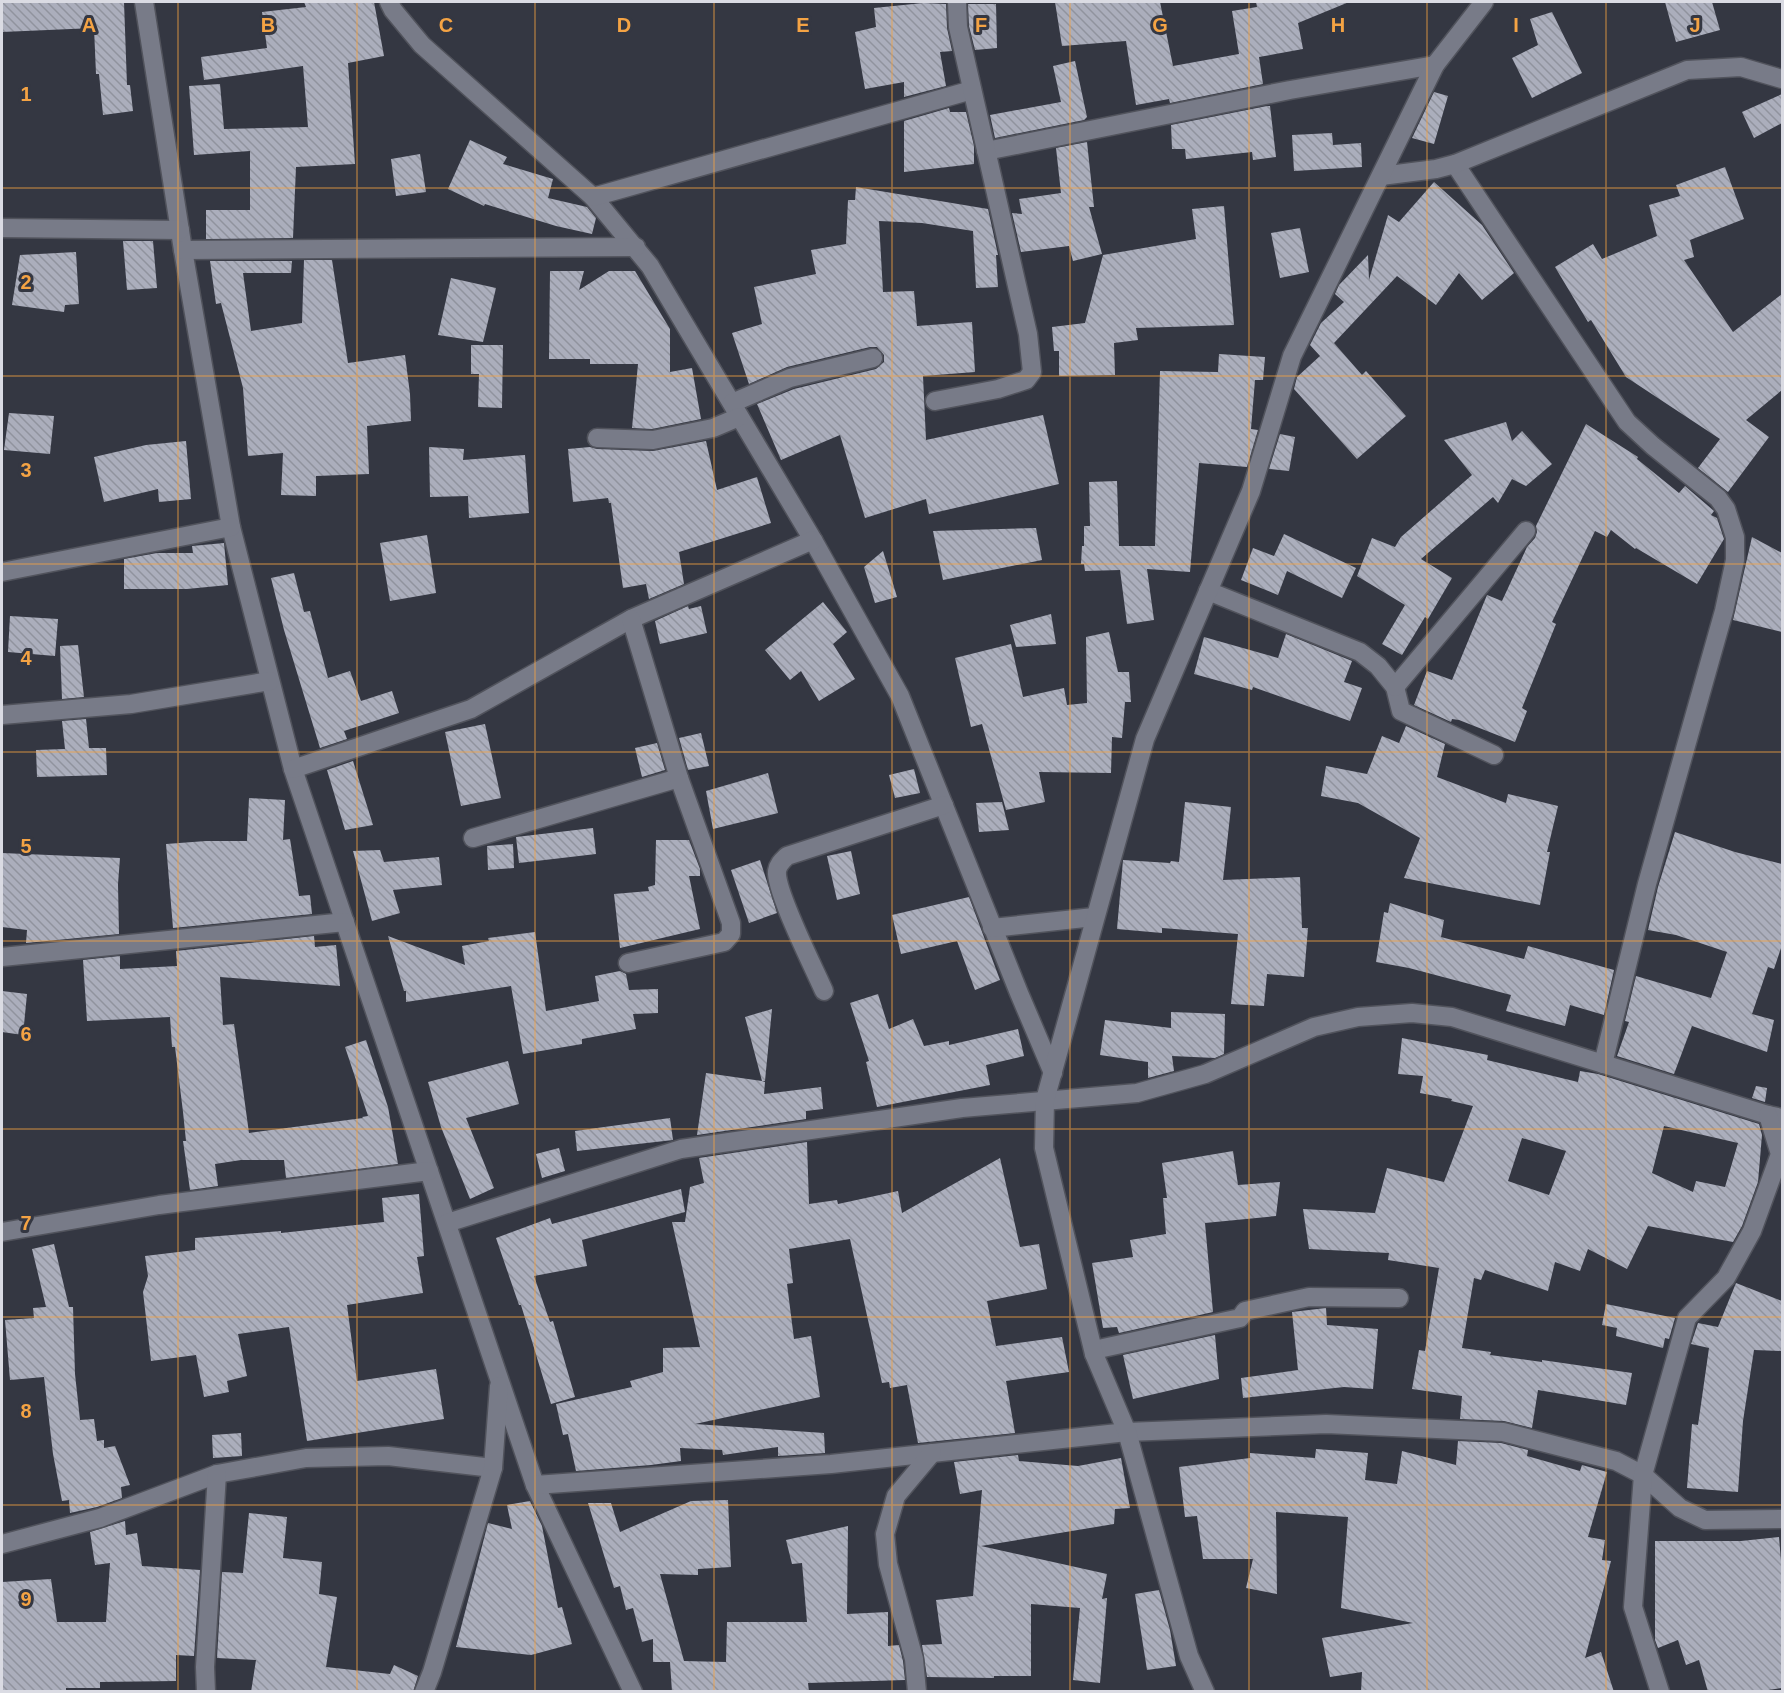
<svg xmlns="http://www.w3.org/2000/svg" width="1784" height="1693" font-family="Helvetica,sans-serif">
<style>
.building{fill:url(#building-back-hatch);fill-rule:evenodd}
.lines{fill:none;stroke-linecap:round;stroke-linejoin:round}
.minor-casing{stroke:#51535c;stroke-width:21}
.minor{stroke:#787b88;stroke-width:18}
.grid{fill:none;stroke:#f4a344;stroke-width:1.5;stroke-opacity:0.55}
.grid-label{font-size:20px;text-anchor:middle;font-weight:bold;fill:#f4a344;stroke:#343742;stroke-width:6;stroke-linejoin:round;paint-order:stroke}
</style>
<defs>
<pattern id="building-back-hatch" width="6" height="6" patternUnits="userSpaceOnUse" patternTransform="scale(1.5)"><rect width="6" height="6" fill="#abaebc"/><path d="M-1 5l2 2M0 0l6 6M5-1l2 2" fill="none" stroke="#90939e"/></pattern>
</defs>
<rect width="100%" height="100%" fill="#343742"/>
<g class="building">
<path d="M2,2H124L127,85H130L133,111L103,115L99,74H96L94,28L2,32Z"/>
<path d="M304,2H374L384,56L348,63L355,164L296,167L293,238L206,239V210H250V151L194,155L189,86L220,84L224,129L308,127L303,66L204,80L201,57L267,48L262,12L306,7Z"/>
<path d="M1055,2H1160L1173,66L1239,54L1232,11L1257,7L1256,2H1349L1298,23L1303,49L1259,57L1263,84L1170,103L1169,99L1136,105L1126,41L1062,46Z"/>
<path d="M1665,2H1712L1720,30L1676,42Z"/>
<path d="M923,3L946,4L947,28L952,51L940,52L946,86L904,97V82L865,89L855,32L876,27L874,8Z"/>
<path d="M968,4H996L997,48L975,50L969,26Z"/>
<path d="M1552,12L1582,73L1532,98L1512,58L1538,45L1530,19Z"/>
<path d="M1075,61L1087,117L1084,120L995,138L990,115L1061,102L1053,66Z"/>
<path d="M1434,92L1448,96L1434,144L1412,138Z"/>
<path d="M1782,94V123L1754,138L1742,112Z"/>
<path d="M1267,106H1270L1276,157L1253,160L1252,152L1186,159L1185,149H1172L1171,125Z"/>
<path d="M949,108L950,112H966L974,146V164L904,172V121Z"/>
<path d="M1332,133L1333,145L1361,143L1362,167L1294,171L1292,135Z"/>
<path d="M470,140L507,157L503,164L553,179L548,198L587,207L596,218L592,234L556,226L485,204L484,206L448,189Z"/>
<path d="M1087,142L1094,207H1089L1102,254L1073,261L1069,246L1021,252L1012,213L1022,214L1019,199L1061,193L1056,148Z"/>
<path d="M420,154L426,192L396,196L391,159Z"/>
<path d="M1725,167L1744,219L1690,240L1694,257L1684,260L1733,332L1782,294V390L1746,420L1769,437L1728,492L1698,468L1720,439L1626,377L1591,320L1588,322L1555,267L1593,244L1602,259L1657,236L1649,205L1680,196L1676,185Z"/>
<path d="M1434,182L1482,225L1514,273L1482,300L1459,273L1436,305L1397,276L1334,343L1362,375L1366,371L1406,416L1357,459L1294,389L1297,377L1320,356L1310,345L1321,323L1344,302L1335,294L1339,285L1368,255L1369,280L1388,215L1399,222Z"/>
<path d="M856,187L988,209L998,255H996L998,287L976,288L973,231L922,223L879,221L883,292L914,291L917,326L972,322L975,372L923,376L926,440L1043,415L1059,484L929,514L926,499L865,518L840,435L781,460L757,404L794,389L876,369L884,362V355L877,347H870L787,367L749,384L732,333L762,324L754,287L816,274L811,250L846,244L848,200H855Z"/>
<path d="M1224,206L1234,325L1136,328L1138,340L1114,343L1115,375L1059,376V351H1054L1052,327L1085,323L1103,255L1196,239L1192,209Z"/>
<path d="M1300,228L1309,272L1280,278L1271,233Z"/>
<path d="M123,241H153L157,288L127,290Z"/>
<path d="M76,252L79,304L65,305L64,312L12,305L20,255Z"/>
<path d="M304,260H332L348,363L405,355L410,394L411,421L367,426L369,474L316,476V496L281,495L283,453L248,456L243,388L221,303L216,304L210,261H292L291,273H243L251,331L302,323Z"/>
<path d="M550,271H584L579,290L609,271H635L670,329V372L692,368L701,419L652,429L632,428L638,364H590V359H549Z"/>
<path d="M451,278L496,288L483,342L438,335Z"/>
<path d="M471,345H503L502,408L478,407L479,374H471Z"/>
<path d="M1219,354L1265,357L1263,380H1255L1251,429L1258,430L1247,467L1199,463L1190,572L1147,569L1154,620L1127,624L1120,570L1085,571L1084,564H1081L1082,546H1084V526H1090L1089,482L1117,481L1119,546H1155L1160,371L1218,372Z"/>
<path d="M9,413L54,416L50,454L4,450Z"/>
<path d="M1506,422L1512,441L1522,431L1552,464L1526,486L1512,479L1498,503L1493,497L1421,559L1452,578L1428,619L1425,617L1402,655L1382,644L1405,605L1357,576L1372,538L1395,547L1401,537L1472,475L1444,440Z"/>
<path d="M1586,424L1638,457L1637,459L1679,493L1685,486L1714,511L1711,515L1717,518L1724,539L1697,584L1636,548L1635,549L1611,530L1607,537L1595,531L1552,622L1556,624L1522,708L1527,711L1515,742L1459,720L1452,719L1451,722L1414,705L1427,671L1452,680L1487,595L1502,601L1527,547L1535,538L1537,532L1536,526Z"/>
<path d="M1280,434L1295,437L1289,471L1269,469Z"/>
<path d="M186,441L191,499L159,502L158,489L104,502L94,457L146,445Z"/>
<path d="M706,441L717,490L757,477L771,523L679,552L684,584L649,599L646,584L623,588L611,503H609L608,498L573,502L568,449L590,447L597,449L653,451Z"/>
<path d="M429,447L464,449L463,460L525,455L529,513L469,518L468,496L430,497Z"/>
<path d="M1036,528L1042,560L943,580L933,531Z"/>
<path d="M1284,534L1356,568L1342,598L1287,571L1278,595L1241,580L1253,548L1274,556Z"/>
<path d="M427,535L436,593L390,601L380,543Z"/>
<path d="M1752,537L1782,553V632L1733,620Z"/>
<path d="M224,543L228,585L187,589H124V559L157,553H193L192,546Z"/>
<path d="M883,551L897,597L875,603L864,567Z"/>
<path d="M294,573L304,612L310,611L328,678L350,671L361,701L392,691L399,713L344,731L347,739L320,748L284,630L271,578Z"/>
<path d="M823,602L847,632L833,644L855,679L819,701L801,671L790,680L765,650Z"/>
<path d="M688,606L689,609L701,606L707,633L660,644L655,621Z"/>
<path d="M1051,614L1056,644L1016,647L1010,625Z"/>
<path d="M10,616L58,619L55,656L8,652Z"/>
<path d="M1109,632L1118,672H1129L1131,702H1125L1122,738L1112,737L1111,773L1039,772L1045,802L1006,810L982,724L971,727L955,658L1011,644L1023,697L1064,688L1067,705L1087,703L1086,637Z"/>
<path d="M1286,634L1352,661L1344,682L1362,688L1350,721L1253,687L1252,690L1194,674L1204,637L1278,658Z"/>
<path d="M78,645L84,697L62,699L60,646Z"/>
<path d="M86,719L89,748H106L107,775L37,777L36,750L65,749L62,721Z"/>
<path d="M485,724L501,798L461,806L445,732Z"/>
<path d="M1406,726L1445,744L1437,777L1506,803L1508,794L1558,806L1547,852H1550L1540,905L1404,878L1420,838L1358,803L1321,796L1326,766L1367,774L1382,736L1399,743Z"/>
<path d="M701,733L709,766L688,770L679,738Z"/>
<path d="M657,743L665,770L642,777L635,748Z"/>
<path d="M353,761L373,825L345,830L327,770Z"/>
<path d="M914,769L920,793L895,798L889,775Z"/>
<path d="M768,773L778,813L713,829L706,791Z"/>
<path d="M249,798L285,800L283,840L290,839L299,896L310,895L312,914L173,928L166,844L206,841H247Z"/>
<path d="M1002,802L1009,830L979,832L976,803Z"/>
<path d="M1185,802L1231,807L1223,880L1300,877L1302,928H1308L1304,977L1267,974L1264,1006L1231,1004L1238,934L1162,928V933L1117,929L1123,860L1170,863L1171,861L1179,862Z"/>
<path d="M593,828L596,854L519,863L516,837Z"/>
<path d="M1675,832L1735,852L1782,864V945L1774,969L1768,967L1752,1014L1774,1020L1767,1052L1692,1026L1674,1074L1617,1056L1629,1022L1625,1021L1636,976L1711,998L1727,952L1676,935L1648,930L1658,887Z"/>
<path d="M656,840H689L700,869V876H689L700,929L620,948L614,894L649,891L648,887L655,885Z"/>
<path d="M513,844L514,868L488,870L487,846Z"/>
<path d="M380,850L384,862L439,857L442,885L393,890L400,913L372,921L353,851Z"/>
<path d="M851,851L860,894L837,900L827,856Z"/>
<path d="M2,853L120,858L118,884L119,934L26,943L27,930L2,927Z"/>
<path d="M760,860L777,913L749,923L731,870Z"/>
<path d="M969,897L1000,980L975,990L957,941L901,954L892,915Z"/>
<path d="M1390,903L1444,920L1441,937L1524,959L1528,946L1614,970L1604,1015L1570,1005L1565,1026L1506,1011L1511,995L1409,968L1376,962L1384,912L1388,913Z"/>
<path d="M535,932L546,1011L599,1001L595,976L620,971L626,974L629,990L658,989V1013L633,1014L636,1029L582,1039V1044L523,1054L511,986L406,1002V991H404L388,936L465,965L462,946L489,941L488,938Z"/>
<path d="M314,936L315,947L336,945L340,986L220,977L223,1025L234,1024L249,1133L363,1118L362,1117L368,1116L345,1047L366,1040L388,1107L398,1164L286,1178L284,1160H241L215,1164L218,1186L190,1190L183,1141H186L183,1112L175,1047H172L170,1017L87,1021L83,960L120,956V969L177,966L176,951Z"/>
<path d="M2,991L27,994L23,1035L2,1032Z"/>
<path d="M878,994L889,1029L913,1019L924,1046L949,1041V1045L1018,1029L1024,1056L986,1065L990,1085L877,1107L866,1062L869,1061L850,1003Z"/>
<path d="M772,1009L765,1081H762L765,1082L764,1094L821,1087L823,1109L806,1111V1119L697,1135L706,1073L762,1081L745,1017Z"/>
<path d="M1171,1012L1225,1014L1224,1054L1215,1058L1172,1056L1174,1071L1148,1078V1062L1100,1055L1105,1020L1171,1028Z"/>
<path d="M1402,1038L1488,1055L1487,1060L1578,1082L1580,1071L1598,1074L1759,1124L1762,1135L1758,1182L1742,1226L1733,1242L1648,1226L1627,1269L1588,1249L1580,1271L1555,1262L1548,1291L1485,1270L1481,1280L1474,1278L1462,1348L1491,1352L1490,1355L1542,1362V1360L1632,1373L1626,1405L1538,1390L1532,1428L1504,1421L1460,1419L1462,1396L1412,1389L1419,1350L1425,1351L1439,1268L1388,1260L1389,1253L1309,1249L1303,1209L1375,1213L1387,1168L1444,1182L1473,1106L1451,1101L1452,1099L1420,1093L1423,1076L1398,1074ZM1664,1126L1738,1143L1725,1187L1696,1181L1693,1192L1652,1173ZM1522,1138L1566,1151L1549,1195L1508,1181Z"/>
<path d="M508,1061L519,1104L466,1118L494,1188L470,1199L441,1127L428,1082Z"/>
<path d="M1756,1086L1767,1088L1765,1102L1752,1098Z"/>
<path d="M670,1118L673,1140L577,1151L575,1131Z"/>
<path d="M807,1142L809,1204L837,1200L838,1204L898,1191L902,1213L1000,1158L1020,1247L1039,1244L1047,1289L987,1301L996,1346L1062,1337L1069,1372L1006,1381L1015,1433L918,1443L907,1385L890,1388L889,1382L882,1383L850,1239L789,1249L793,1283L787,1284L794,1339L811,1336L820,1397L695,1424L824,1433L825,1453L778,1456V1447L723,1455L722,1450L680,1448L681,1461L651,1465L576,1471L568,1434L563,1435L556,1404L632,1387L630,1381L663,1372V1348L700,1347L672,1222H685L690,1187L704,1183L699,1158Z"/>
<path d="M559,1148L565,1171L542,1178L536,1154Z"/>
<path d="M1233,1151L1238,1185L1280,1182L1276,1216L1205,1223L1213,1312L1119,1333L1117,1327L1103,1328L1092,1263L1133,1257L1130,1240L1166,1234L1163,1198H1167L1162,1163Z"/>
<path d="M681,1189L685,1212L582,1240L587,1266L534,1276L550,1322L553,1321L575,1397L551,1404L521,1305H519L496,1238L550,1218L552,1224Z"/>
<path d="M419,1194L424,1256L417,1257L423,1293L347,1305L357,1381L436,1369L444,1419L307,1441L289,1327L238,1334L247,1376L227,1381L229,1392L204,1397L196,1355L151,1361L143,1292L148,1276L145,1256L195,1250V1238L281,1231V1233L384,1222L382,1198Z"/>
<path d="M54,1244L69,1307H73L75,1374L80,1420L94,1419L97,1441L104,1440V1448L115,1446L130,1485L121,1487L122,1498L97,1507L70,1513L69,1500L62,1501L53,1454L44,1377L10,1380L5,1320L34,1318L33,1308L46,1307L32,1249Z"/>
<path d="M1736,1283L1782,1301V1351L1754,1350L1743,1421L1738,1492L1687,1488L1692,1424L1698,1425L1709,1348L1691,1344L1698,1323L1718,1327Z"/>
<path d="M1606,1304L1675,1318L1669,1339L1665,1338L1663,1348L1616,1336L1617,1328L1602,1325Z"/>
<path d="M1326,1308L1327,1325L1378,1329L1373,1389L1344,1387L1243,1398L1241,1378L1298,1370L1292,1312Z"/>
<path d="M1215,1335L1219,1379L1133,1399L1123,1355Z"/>
<path d="M241,1433L242,1456L213,1458L212,1435Z"/>
<path d="M1458,1441L1501,1443L1528,1450L1527,1456L1580,1471L1582,1465L1607,1472L1588,1537L1605,1540L1602,1560L1611,1561L1585,1658L1601,1652L1614,1692H1361L1362,1672L1330,1677L1322,1638L1413,1623L1341,1608L1348,1517L1276,1512L1277,1594L1246,1588L1253,1559H1203L1197,1516L1185,1517L1179,1467L1250,1458V1453L1315,1458L1316,1449L1368,1453L1365,1480L1397,1484L1402,1451L1456,1465Z"/>
<path d="M1018,1455L1019,1461L1078,1466L1121,1458L1130,1508L1115,1509L1114,1524L981,1546L1107,1574L1102,1599L1107,1598L1100,1683L1073,1680L1080,1608L1031,1604V1676H994V1678L927,1677L922,1645L942,1644L936,1600L973,1596L982,1490L960,1494L954,1462Z"/>
<path d="M728,1500L731,1567L698,1569V1575L660,1574L684,1661L726,1662L727,1622H807L802,1563L792,1564L786,1540L848,1526L847,1614L888,1612V1646L899,1645L903,1661L905,1680L808,1683L809,1692H672L670,1662H653V1639L642,1642L633,1608L626,1610L620,1586L614,1588L588,1503H611L620,1532L691,1501Z"/>
<path d="M530,1501L542,1526L558,1608L562,1607L572,1644L531,1655L456,1647L488,1523L512,1529L507,1505Z"/>
<path d="M249,1513L287,1517L283,1558L322,1562L319,1594L337,1597L326,1667L390,1674L394,1665L418,1676L413,1692H251L256,1660L217,1658L222,1572L243,1573Z"/>
<path d="M125,1521L126,1535L137,1533L142,1566L200,1570L194,1656L176,1655V1681L100,1682V1688H66V1692H2V1582L51,1579L57,1622H106L110,1563L95,1565L90,1532Z"/>
<path d="M1779,1537L1782,1573V1688L1755,1692H1708L1699,1660L1686,1665L1678,1640L1658,1648L1655,1640V1541H1741Z"/>
<path d="M1159,1590L1170,1630L1176,1666L1147,1670L1135,1594Z"/>
</g>
<g class="lines">
<g class="minor-casing">
<g id="minor">
<path d="M144,2L183,250L231,527L293,769L535,1485L633,1692"/>
<path d="M389,2L393,10L422,45L593,197L650,266L813,540L900,696L1019,993L1053,1073"/>
<path d="M986,151L1290,90L1435,65"/>
<path d="M1455,164L1627,422L1653,446L1718,498L1726,509L1735,537V560L1724,611L1647,884L1603,1064"/>
<path d="M1381,176L1436,169L1455,164L1687,70L1741,67L1782,79"/>
<path d="M593,197L972,90"/>
<path d="M2,228L180,230"/>
<path d="M183,250L636,247"/>
<path d="M935,401L998,389L1026,380L1032,372L1028,334L958,27L957,2"/>
<path d="M732,403L790,378L873,358"/>
<path d="M597,438L653,440L713,428L739,417"/>
<path d="M2,572L231,527"/>
<path d="M1208,591L1360,652L1378,666L1395,687L1401,711L1494,755"/>
<path d="M1395,687L1526,531"/>
<path d="M2,715L131,704L270,681"/>
<path d="M293,769L471,709L631,619L813,540"/>
<path d="M473,838L679,778"/>
<path d="M992,928L1094,917"/>
<path d="M2,957L345,922"/>
<path d="M628,963L724,942L731,934V923L679,778L631,619"/>
<path d="M824,991C814,968 775,891 777,871C778,864 783,860 787,856L944,805"/>
<path d="M447,1223L681,1149L962,1108L1137,1093L1205,1074L1314,1027L1358,1017L1412,1013L1452,1017L1768,1115L1782,1118"/>
<path d="M2,1232L159,1205L429,1171"/>
<path d="M1094,1354V1350L1240,1318L1245,1311L1309,1297L1399,1298"/>
<path d="M535,1485L831,1464L1127,1432L1326,1424L1503,1432L1616,1461L1643,1475L1680,1508L1705,1520L1782,1519"/>
<path d="M2,1544L100,1518L217,1474L306,1458L388,1456L493,1468"/>
<path d="M206,1692L205,1667L217,1474"/>
<path d="M424,1692L432,1672L493,1468L499,1386"/>
<path d="M917,1692L914,1659L888,1564L885,1534L896,1496L932,1453"/>
<path d="M1205,1692L1189,1656L1127,1432L1094,1354L1044,1148L1045,1100L1145,739L1251,491L1292,356L1435,65L1484,2"/>
<path d="M1660,1692L1633,1607L1643,1475L1687,1318L1726,1278L1752,1231L1780,1154L1768,1115"/>
</g>
</g>
<use href="#minor" class="minor"/>
</g>
<path class="grid" d="M178,2V1692M357,2V1692M535,2V1692M714,2V1692M892,2V1692M1070,2V1692M1249,2V1692M1427,2V1692M1606,2V1692M2,188H1782M2,376H1782M2,564H1782M2,752H1782M2,941H1782M2,1129H1782M2,1317H1782M2,1505H1782"/>
<g class="grid-label">
<text x="89" y="32">A</text>
<text x="268" y="32">B</text>
<text x="446" y="32">C</text>
<text x="624" y="32">D</text>
<text x="803" y="32">E</text>
<text x="981" y="32">F</text>
<text x="1160" y="32">G</text>
<text x="1338" y="32">H</text>
<text x="1516" y="32">I</text>
<text x="1695" y="32">J</text>
<text x="26" y="101">1</text>
<text x="26" y="289">2</text>
<text x="26" y="477">3</text>
<text x="26" y="665">4</text>
<text x="26" y="853">5</text>
<text x="26" y="1041">6</text>
<text x="26" y="1230">7</text>
<text x="26" y="1418">8</text>
<text x="26" y="1606">9</text>
</g>
<rect width="1784" height="1693" fill="none" stroke="#dadbe3" stroke-width="6"/>
</svg>
